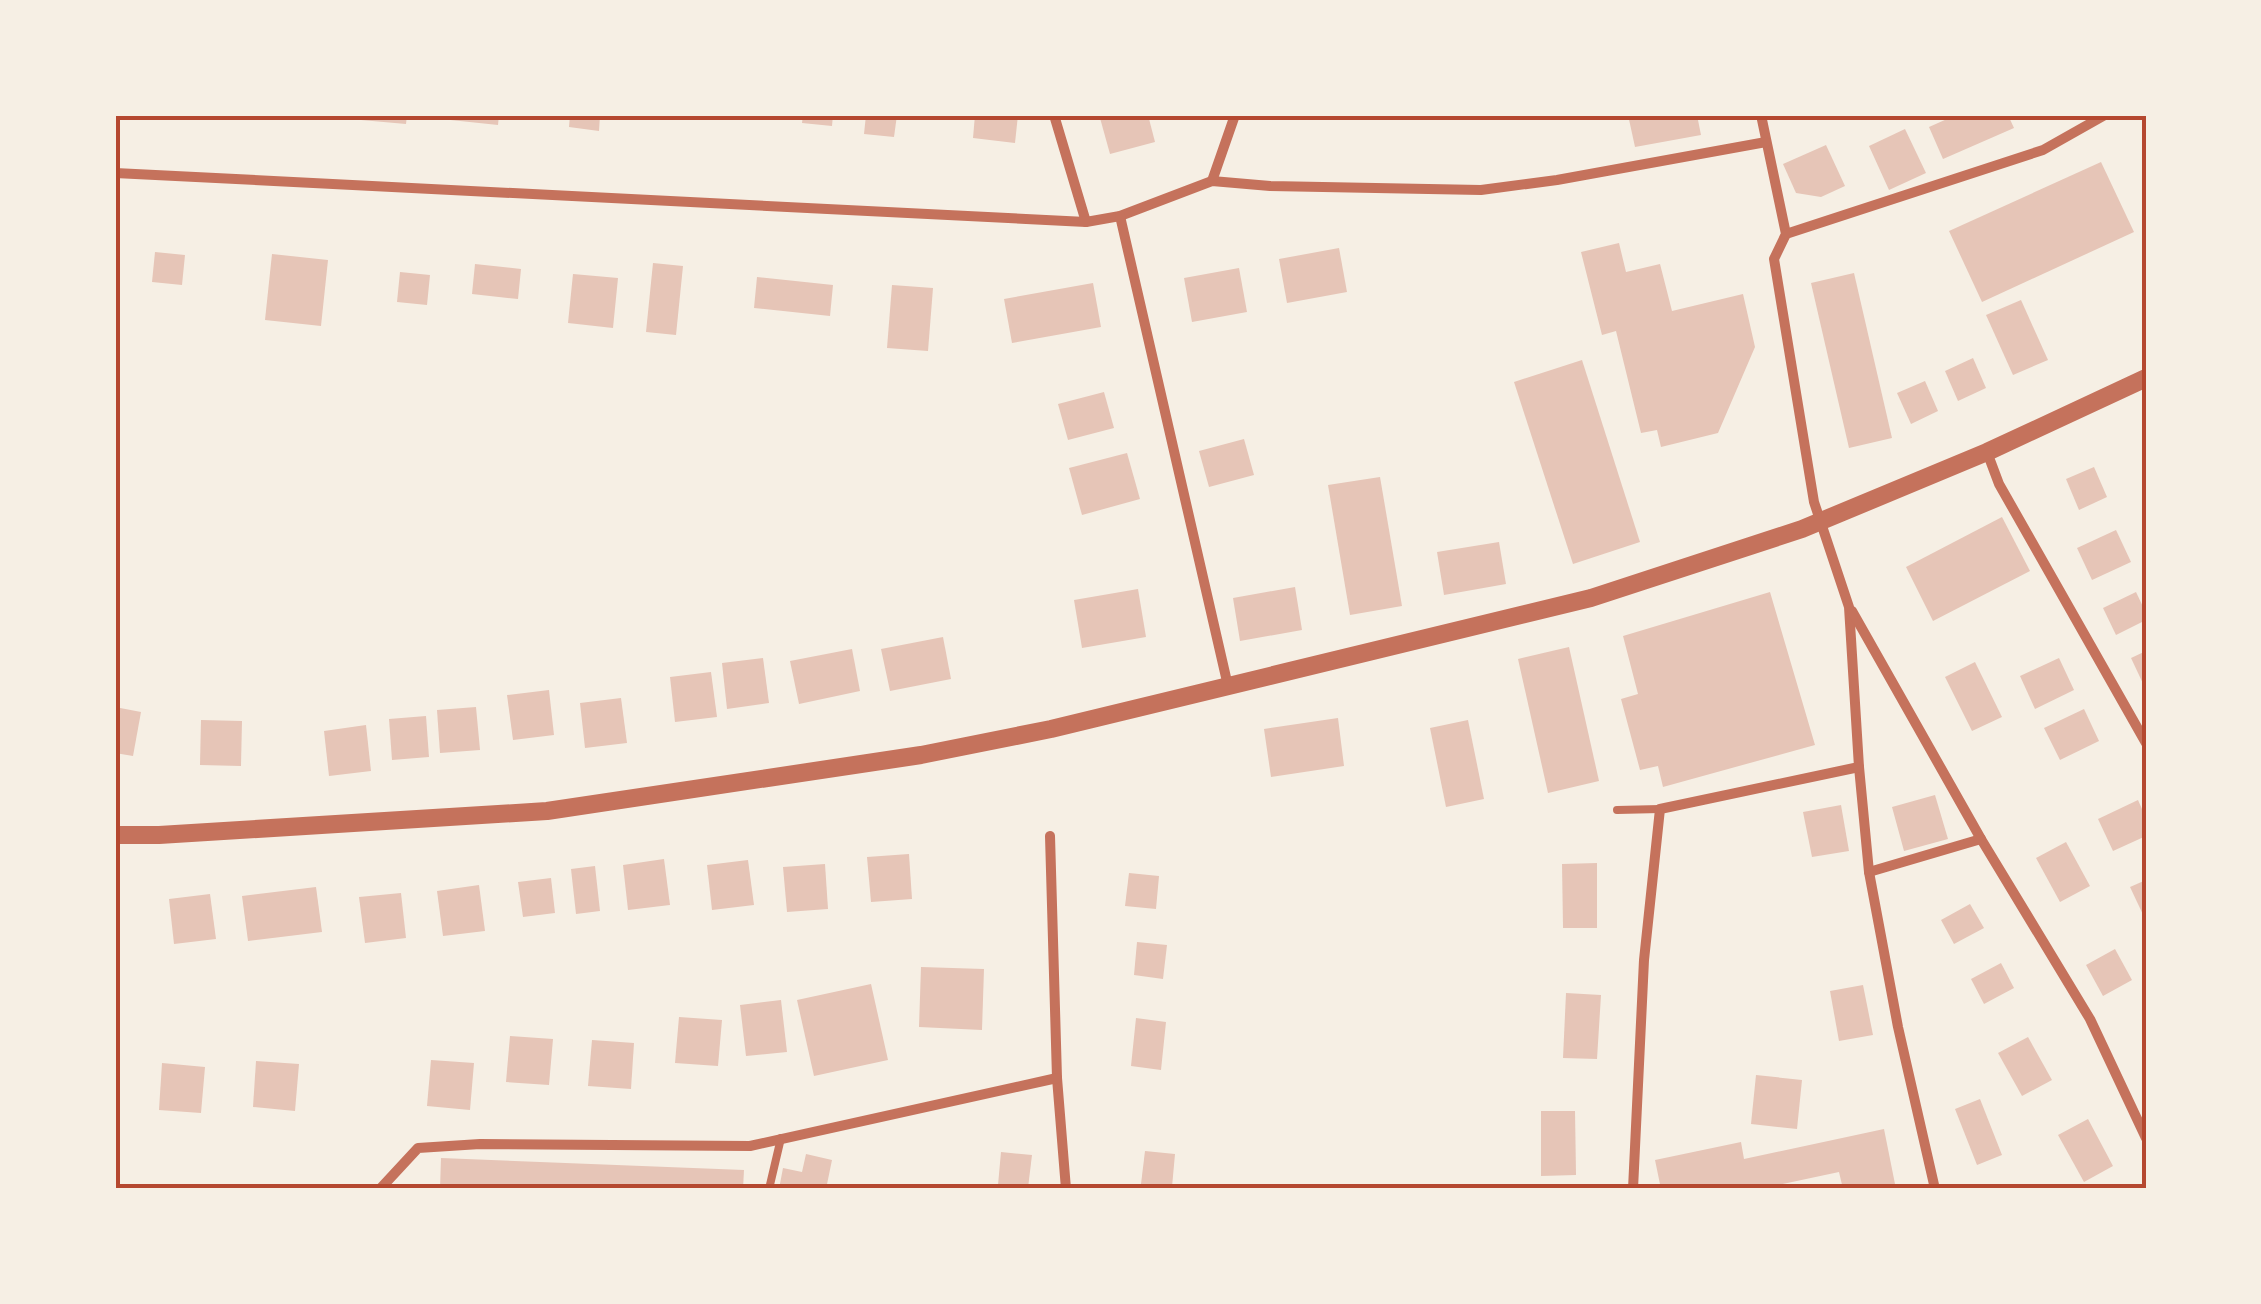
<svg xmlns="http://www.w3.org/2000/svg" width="2261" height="1304" font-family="'Noto Serif',serif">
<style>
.building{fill:#e6c5b7}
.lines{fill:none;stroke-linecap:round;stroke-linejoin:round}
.service{stroke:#c5725c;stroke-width:8}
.minor{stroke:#c5725c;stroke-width:10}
.tertiary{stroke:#c5725c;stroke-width:18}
.neatline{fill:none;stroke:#b5482f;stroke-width:4}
</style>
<rect width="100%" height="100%" fill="#f6efe4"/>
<g class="building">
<path d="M361,115H407L406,124L361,120Z"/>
<path d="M442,115H499L498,125L441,119Z"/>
<path d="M570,115H600L599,131L569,127Z"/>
<path d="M803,115H833L832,126L802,123Z"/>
<path d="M866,115H897L894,137L864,134Z"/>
<path d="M975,115H1018L1015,143L973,138Z"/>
<path d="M1111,115H1148L1155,142L1110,154L1100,118Z"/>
<path d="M1628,115H1697L1701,135L1635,147Z"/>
<path d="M1956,115H2008L2014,128L1943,159L1929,127Z"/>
<path d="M1905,129L1926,173L1889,190L1869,146Z"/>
<path d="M1826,145L1845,186L1821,197L1796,193L1783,164Z"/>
<path d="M2101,162L2134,232L1982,302L1949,231Z"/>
<path d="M1619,243L1626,272L1660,264L1672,311L1743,294L1755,347L1718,433L1661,447L1657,430L1641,433L1616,331L1602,335L1581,252Z"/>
<path d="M1339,248L1347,292L1287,303L1279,259Z"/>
<path d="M155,252L185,255L182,285L152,282Z"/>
<path d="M272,254L328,260L321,326L265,320Z"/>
<path d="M653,263L683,266L676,335L646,332Z"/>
<path d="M475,264L521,269L518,299L472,294Z"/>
<path d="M1239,268L1247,312L1192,322L1184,278Z"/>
<path d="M400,272L430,275L427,305L397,302Z"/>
<path d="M1854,273L1892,438L1849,448L1811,283Z"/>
<path d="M573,274L618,278L613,328L568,323Z"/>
<path d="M757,277L833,285L830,316L754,308Z"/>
<path d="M1093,283L1101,327L1012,343L1004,299Z"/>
<path d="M892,285L933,288L928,351L887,348Z"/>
<path d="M2021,300L2048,360L2013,375L1986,315Z"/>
<path d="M1973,358L1986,388L1958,401L1945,371Z"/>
<path d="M1582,360L1640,542L1573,564L1514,382Z"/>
<path d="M1925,381L1938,411L1911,424L1897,393Z"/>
<path d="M1104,392L1114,428L1068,440L1058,404Z"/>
<path d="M1244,439L1254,475L1209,487L1199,451Z"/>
<path d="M1127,453L1140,499L1082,515L1069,468Z"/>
<path d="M2094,467L2107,497L2079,510L2066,479Z"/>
<path d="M1380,477L1402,606L1350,615L1328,485Z"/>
<path d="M2002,517L2030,571L1933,621L1906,567Z"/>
<path d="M2116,530L2131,562L2092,580L2077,548Z"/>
<path d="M1499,542L1506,584L1444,595L1437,552Z"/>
<path d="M1295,587L1302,630L1240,641L1233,598Z"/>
<path d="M1138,589L1146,637L1082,648L1074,600Z"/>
<path d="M1770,592L1815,745L1663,787L1658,766L1640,770L1621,699L1638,694L1623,636Z"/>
<path d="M2136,592L2146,613V620L2116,635L2103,608Z"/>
<path d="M943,637L951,679L890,691L881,649Z"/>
<path d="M1569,647L1599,781L1548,793L1518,659Z"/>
<path d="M852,649L860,691L799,704L790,661Z"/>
<path d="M2146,651V690L2131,658Z"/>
<path d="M763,658L769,703L727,709L722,663Z"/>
<path d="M2059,658L2074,690L2035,709L2020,676Z"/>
<path d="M1975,662L2002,717L1972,731L1945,677Z"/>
<path d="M711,672L717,717L675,722L670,677Z"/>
<path d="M549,690L554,735L513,740L507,695Z"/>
<path d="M621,698L627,743L585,748L580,703Z"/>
<path d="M115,707L141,712L133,756L115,753Z"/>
<path d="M476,707L480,750L440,753L437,710Z"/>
<path d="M2084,709L2099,741L2060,760L2044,728Z"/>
<path d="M426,716L429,757L392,760L389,719Z"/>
<path d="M1338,718L1344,766L1271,777L1264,729Z"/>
<path d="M201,720L242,721L241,766L200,765Z"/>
<path d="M1468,720L1484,799L1446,807L1430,728Z"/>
<path d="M366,725L371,771L329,776L324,731Z"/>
<path d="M1935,795L1948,839L1904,851L1892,807Z"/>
<path d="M2138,800L2146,818V836L2113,851L2098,819Z"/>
<path d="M1841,805L1849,851L1812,857L1803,812Z"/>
<path d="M2066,842L2090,886L2060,902L2036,858Z"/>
<path d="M909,854L912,899L871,902L867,857Z"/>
<path d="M664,859L670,905L628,910L623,865Z"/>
<path d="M748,860L754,905L712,910L707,865Z"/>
<path d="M1597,863V928H1563L1562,864Z"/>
<path d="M825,864L828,909L787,912L783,867Z"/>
<path d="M595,866L600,911L576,914L571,869Z"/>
<path d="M1129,873L1159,876L1156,909L1125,906Z"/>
<path d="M551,878L555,913L523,917L518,882Z"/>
<path d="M2146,880V921L2130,887Z"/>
<path d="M479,885L485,931L443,936L437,891Z"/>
<path d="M316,887L322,932L248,941L242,896Z"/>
<path d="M401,893L406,938L365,943L359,897Z"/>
<path d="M210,894L216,939L174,944L169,899Z"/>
<path d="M1970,904L1984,928L1954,944L1941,920Z"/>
<path d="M1137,942L1167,945L1163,979L1134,975Z"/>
<path d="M2115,949L2132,980L2103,996L2086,965Z"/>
<path d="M2001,963L2014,988L1984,1004L1971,979Z"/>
<path d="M921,967L984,969L982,1030L919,1027Z"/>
<path d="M871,984L888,1060L814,1076L797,1000Z"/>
<path d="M1863,985L1873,1035L1839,1041L1830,991Z"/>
<path d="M1566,993L1601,995L1597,1059L1563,1058Z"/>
<path d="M781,1000L787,1052L746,1056L740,1005Z"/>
<path d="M679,1017L722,1020L718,1066L675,1063Z"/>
<path d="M1136,1018L1166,1022L1161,1070L1131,1066Z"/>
<path d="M510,1036L553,1039L549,1085L506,1082Z"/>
<path d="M2028,1037L2052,1080L2022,1096L1998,1053Z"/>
<path d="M592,1040L634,1043L631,1089L588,1086Z"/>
<path d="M431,1060L474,1063L470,1110L427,1106Z"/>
<path d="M256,1061L299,1064L295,1111L253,1107Z"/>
<path d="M162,1063L205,1067L201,1113L159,1110Z"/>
<path d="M1756,1075L1802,1080L1797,1129L1751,1124Z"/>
<path d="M1980,1099L2002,1155L1977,1165L1955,1109Z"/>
<path d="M1541,1111H1575L1576,1175L1541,1176Z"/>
<path d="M2088,1119L2113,1166L2084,1182L2058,1135Z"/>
<path d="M1884,1129L1896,1189H1843L1839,1172L1759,1189H1661L1655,1160L1741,1142L1744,1159Z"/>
<path d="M1145,1151L1175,1154L1172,1187L1141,1184Z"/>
<path d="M1001,1152L1032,1155L1028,1188L998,1185Z"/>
<path d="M806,1154L832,1160L826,1189H779L783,1168L802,1172Z"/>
<path d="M441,1158L744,1170L743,1189H440Z"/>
</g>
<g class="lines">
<g class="service">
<path d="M1617,810L1660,809"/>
<path d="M769,1189L781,1138"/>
</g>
<g class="minor">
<path d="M1054,115L1086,222"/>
<path d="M1761,115L1786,234L1774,259L1814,502L1849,607L1859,767L1869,872L1898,1027L1935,1189"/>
<path d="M115,173L1086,222L1120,216L1212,181L1270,186L1481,190L1557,180L1766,142"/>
<path d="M1212,181L1235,115"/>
<path d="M1120,216L1228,686"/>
<path d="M1786,234L2043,150L2105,115"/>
<path d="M1987,452L1999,484L2146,743"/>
<path d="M1852,611L1981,839L2090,1019L2146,1138"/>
<path d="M1050,836L1057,1078L1066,1189"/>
<path d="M1869,872L1981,839"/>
<path d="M380,1189L418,1148L480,1144L750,1146L1057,1078"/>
<path d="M1633,1189L1644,960L1660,809L1859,767"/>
</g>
<path class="tertiary" d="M115,835H159L547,811L921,755L1051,729L1591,598L1802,529L1987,452L2146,378"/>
</g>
<rect width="2261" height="1304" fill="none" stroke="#f6efe4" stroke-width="235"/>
<rect x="118" y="118" width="2026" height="1068" class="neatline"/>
</svg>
